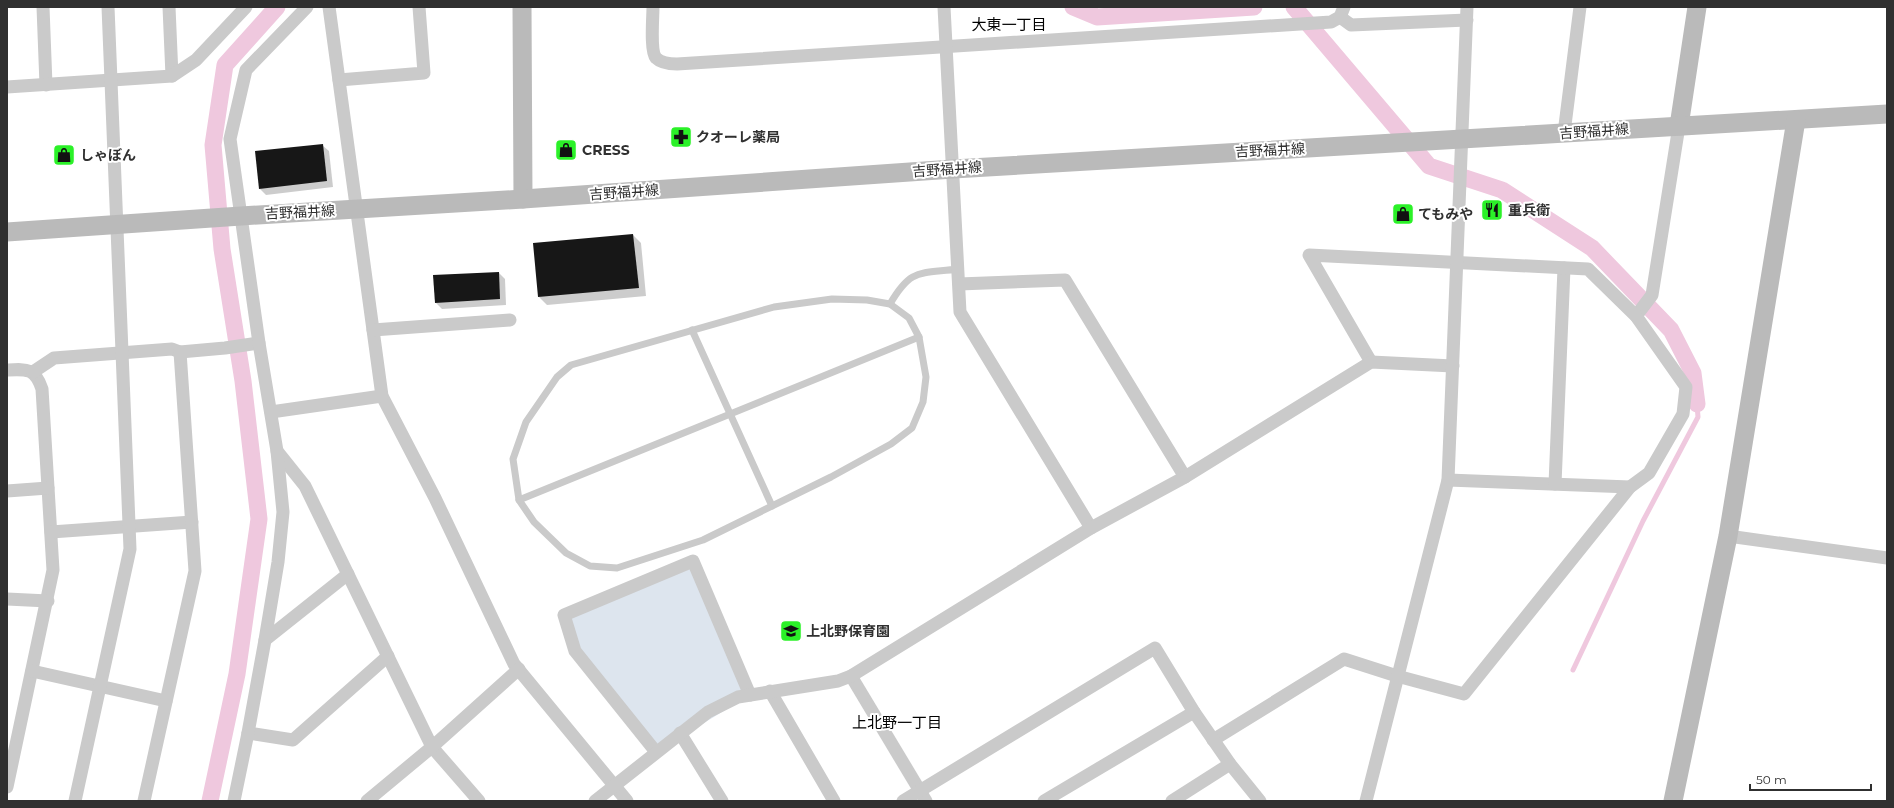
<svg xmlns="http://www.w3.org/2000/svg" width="1894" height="808" font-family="Montserrat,'Noto Sans JP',sans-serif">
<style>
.green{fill:#dde5ee}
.shadow{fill:#0003}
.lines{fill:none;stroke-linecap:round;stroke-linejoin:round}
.stream{stroke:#efc8de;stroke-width:5}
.canal{stroke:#efc8de;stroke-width:17}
.building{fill:#171717}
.lane{stroke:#cacaca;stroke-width:7}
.street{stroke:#cacaca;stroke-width:13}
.secondary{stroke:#bababa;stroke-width:19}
.labels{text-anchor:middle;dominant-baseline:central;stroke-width:4;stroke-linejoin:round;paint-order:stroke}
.street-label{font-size:14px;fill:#303030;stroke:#fff}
.poi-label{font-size:14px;font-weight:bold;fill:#303030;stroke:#fff;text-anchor:start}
.neighbourhood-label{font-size:15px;fill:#000;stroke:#fff}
</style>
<rect width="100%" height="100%" fill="#fff"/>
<path class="green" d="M695,567L750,695L656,752L580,658L564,615Z"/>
<g class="shadow">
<path d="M322,145L329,151L333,187L266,195L260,189Z"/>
<path d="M633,235L641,243L646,296L547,305L539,297Z"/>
<path d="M499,273L505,279L506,305L442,309L436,303Z"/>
</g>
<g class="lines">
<path class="stream" d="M1573,670L1643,521L1698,417L1697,404"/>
<g class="canal">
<path d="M1073,7L1097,17L1254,7"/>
<path d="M1294,7L1429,166L1502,190L1592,248L1671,330L1693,373L1697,404"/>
<path d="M210,801L237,674L259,519L243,381L222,249L213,145L225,65L277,7"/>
</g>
</g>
<g class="building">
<path d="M323,144L327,181L259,189L255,151Z"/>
<path d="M633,234L639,288L538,297L533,243Z"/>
<path d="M499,272L500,299L435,303L433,275Z"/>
</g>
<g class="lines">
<g class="lane">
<path d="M832,299L867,300L890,304L909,318L919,337L926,377L923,402L912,428L891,444L831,477L703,540L617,568L590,566L566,553L534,522L519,500L513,459L526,422L557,377L571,365L774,307Z"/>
<path d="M890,304C911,268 919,274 958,269"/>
<path d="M692,330L772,506"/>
<path d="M519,500L919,337"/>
</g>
<g class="street">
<path d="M43,7L46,85"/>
<path d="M169,7L172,76"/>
<path d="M329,7L382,396L435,498L514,664L627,801"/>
<path d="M653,7C653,17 650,51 656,58C661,63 670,64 677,64L1331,22L1340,17L1344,7"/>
<path d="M944,7L960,312L1091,528"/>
<path d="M1340,17L1351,25L1467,20"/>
<path d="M339,80L424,73L419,7"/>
<path d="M7,87L172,76L196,60L246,7"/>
<path d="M1564,133L1580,7"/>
<path d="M959,284L1065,280L1185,477"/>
<path d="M1636,316L1652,295L1679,126"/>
<path d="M373,330L510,320"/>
<path d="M7,370C27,369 35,368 42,389L53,570L7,787"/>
<path d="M33,372L54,358L172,349L180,352"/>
<path d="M271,412L382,396"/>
<path d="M277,451L305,486L432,747L479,801"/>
<path d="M1448,480L1630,487"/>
<path d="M1555,484L1564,268"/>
<path d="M7,491L48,488"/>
<path d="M51,532L192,522"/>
<path d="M1728,536L1887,558"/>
<path d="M7,599L48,601"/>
<path d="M265,640L348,574"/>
<path d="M32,671L166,701"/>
<path d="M851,676L926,801"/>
<path d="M770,691L834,801"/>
<path d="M248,733L293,740L388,656"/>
<path d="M680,733L722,801"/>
<path d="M1213,740L1344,659L1397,676L1464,694L1630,487L1649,473L1683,414L1686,387L1636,316L1588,269L1309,255L1371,362"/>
<path d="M656,752L575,651L564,615L693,561L750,695"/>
<path d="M75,801L130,549L108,7"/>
<path d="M144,801L195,571L180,352L225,348L259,343"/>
<path d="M234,801L248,733L265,640L278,562L283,512L277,451L259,343L230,139L246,70L307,7"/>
<path d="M367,801L432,747L519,669"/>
<path d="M595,801L708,712L738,697L838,681L851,676L1091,528L1185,477L1371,362L1453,366"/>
<path d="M903,801L1155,648L1194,712"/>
<path d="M1044,801L1194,712L1230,764L1260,801"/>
<path d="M1172,801L1230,764"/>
<path d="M1366,801L1448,480L1467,7"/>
</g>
<g class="secondary">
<path d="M522,7L523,199"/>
<path d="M1679,126L1697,7"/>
<path d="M7,232L241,216L523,199L953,169L1887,114"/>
<path d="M1673,801L1728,536L1796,120"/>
</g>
</g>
<defs>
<g id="pharmacy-square" transform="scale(1.15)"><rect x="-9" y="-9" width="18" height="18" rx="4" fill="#2bf128" stroke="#fff"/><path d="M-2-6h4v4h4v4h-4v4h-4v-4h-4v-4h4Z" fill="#111"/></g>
<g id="shop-square" transform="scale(1.15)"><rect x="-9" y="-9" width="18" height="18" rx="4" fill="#2bf128" stroke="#fff"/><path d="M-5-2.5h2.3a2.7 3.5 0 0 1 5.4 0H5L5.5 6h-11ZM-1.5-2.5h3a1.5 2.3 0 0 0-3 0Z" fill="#111"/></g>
<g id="restaurant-square" transform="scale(1.15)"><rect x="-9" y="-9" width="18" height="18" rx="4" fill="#2bf128" stroke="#fff"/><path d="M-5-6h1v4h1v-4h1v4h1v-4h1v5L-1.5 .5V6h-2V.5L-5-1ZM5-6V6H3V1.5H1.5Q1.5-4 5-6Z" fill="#111"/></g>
<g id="school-square" transform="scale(1.15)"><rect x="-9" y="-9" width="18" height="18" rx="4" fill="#2bf128" stroke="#fff"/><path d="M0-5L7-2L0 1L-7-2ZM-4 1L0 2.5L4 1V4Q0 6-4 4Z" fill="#111"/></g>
</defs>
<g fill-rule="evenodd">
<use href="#pharmacy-square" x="681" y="137"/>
<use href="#shop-square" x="566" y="150"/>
<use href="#shop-square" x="64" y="155"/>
<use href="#restaurant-square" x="1492" y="210"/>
<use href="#shop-square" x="1403" y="214"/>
<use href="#school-square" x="791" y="631"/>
</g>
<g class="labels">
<g class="street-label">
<text transform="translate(1594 131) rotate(-4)">吉野福井線</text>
<text transform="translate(1270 150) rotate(-3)">吉野福井線</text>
<text transform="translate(947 169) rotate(-4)">吉野福井線</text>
<text transform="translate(624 192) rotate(-4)">吉野福井線</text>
<text transform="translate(300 212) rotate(-3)">吉野福井線</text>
</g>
<g class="poi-label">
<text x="696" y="137">クオーレ薬局</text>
<text x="582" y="150">CRESS</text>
<text x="80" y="155">しゃぼん</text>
<text x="1508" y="210">重兵衛</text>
<text x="1418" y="214">てもみや</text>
<text x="806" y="631">上北野保育園</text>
</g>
<g class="neighbourhood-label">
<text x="1009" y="24">大東一丁目</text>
<text x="897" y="722">上北野一丁目</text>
</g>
</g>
<rect width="1894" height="808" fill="none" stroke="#303030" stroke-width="16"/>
<path d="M1750 784v6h121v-6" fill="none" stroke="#303030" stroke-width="2"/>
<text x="1756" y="784" font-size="12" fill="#303030" stroke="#ffffff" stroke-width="3" paint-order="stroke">50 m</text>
</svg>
